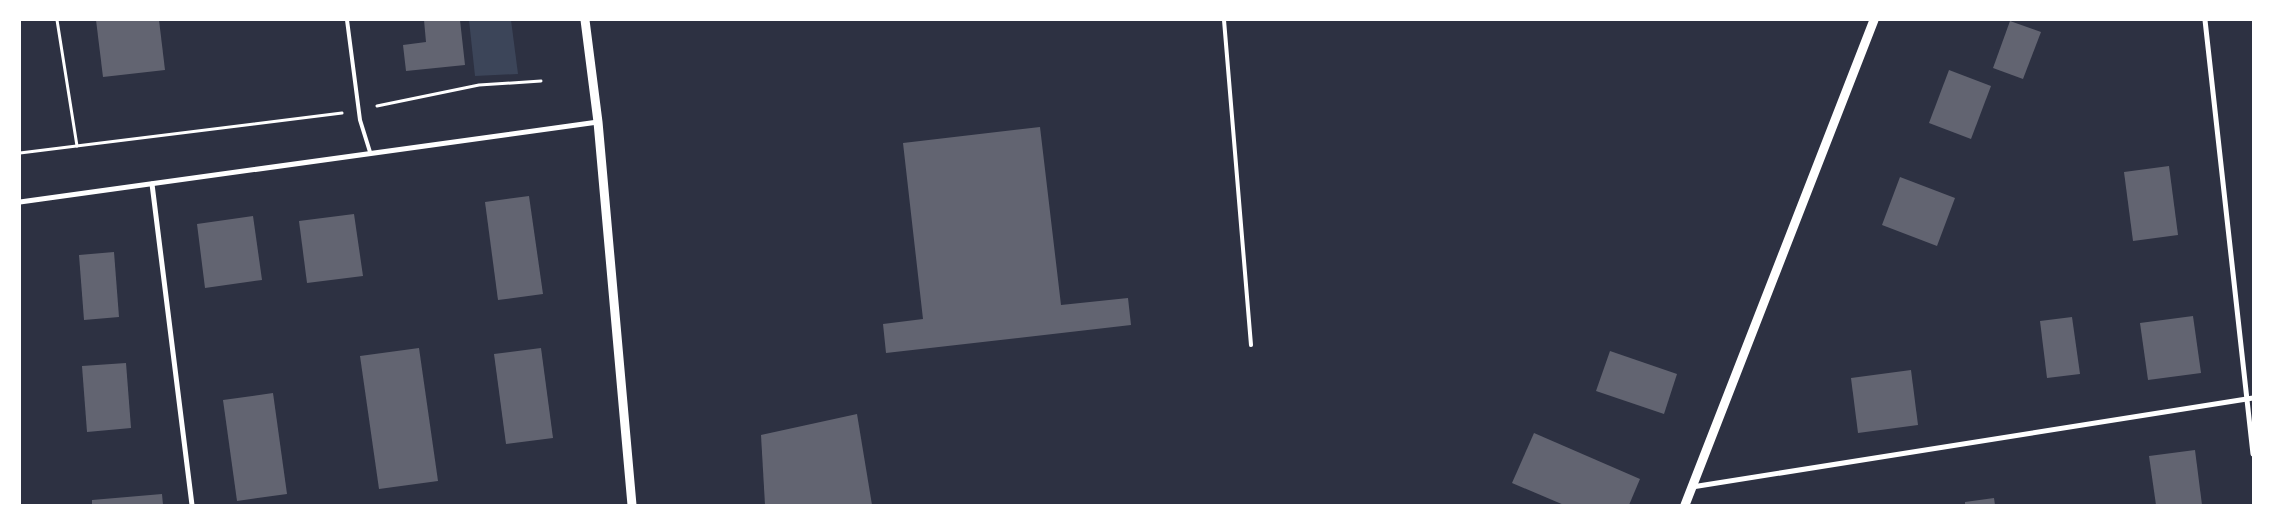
<svg xmlns="http://www.w3.org/2000/svg" width="2273" height="525" font-family="'Playfair Display',serif">
<style>
.green{fill:#3c4559}
.building{fill:#626471}
.lines{fill:none;stroke-linecap:round;stroke-linejoin:round}
.path{stroke:#fff;stroke-width:3}
.service{stroke:#fff;stroke-width:4}
.minor{stroke:#fff;stroke-width:5}
.tertiary{stroke:#fff;stroke-width:9}
</style>
<rect width="100%" height="100%" fill="#2d3142"/>
<path class="green" d="M469,20H511L518,74L475,76Z"/>
<g class="building">
<path d="M96,20H159L165,70L103,77Z"/>
<path d="M424,20H460L465,65L406,71L403,45L426,42Z"/>
<path d="M2010,21L2041,32L2023,79L1993,68Z"/>
<path d="M1949,70L1991,86L1971,139L1929,123Z"/>
<path d="M1040,127L1061,305L1128,298L1131,325L886,353L883,324L923,319L903,143Z"/>
<path d="M2169,166L2178,235L2133,241L2124,172Z"/>
<path d="M1900,177L1955,198L1937,246L1882,225Z"/>
<path d="M529,196L543,294L498,300L485,202Z"/>
<path d="M354,214L363,276L307,283L299,221Z"/>
<path d="M253,216L262,280L205,288L197,224Z"/>
<path d="M114,252L119,317L84,320L79,255Z"/>
<path d="M2193,316L2201,373L2148,380L2140,323Z"/>
<path d="M2072,317L2080,374L2047,378L2040,321Z"/>
<path d="M419,348L438,481L379,489L360,356Z"/>
<path d="M541,348L553,438L506,444L494,354Z"/>
<path d="M1610,351L1677,374L1664,414L1596,391Z"/>
<path d="M126,363L131,428L87,432L82,366Z"/>
<path d="M1911,370L1918,425L1858,433L1851,378Z"/>
<path d="M273,393L287,494L237,501L223,400Z"/>
<path d="M857,414L872,505H765L761,435Z"/>
<path d="M1534,433L1640,479L1629,505H1564L1512,483Z"/>
<path d="M2195,450L2202,505H2156L2149,456Z"/>
<path d="M162,494L163,505H92V500Z"/>
<path d="M1994,498L1995,505H1965V502Z"/>
</g>
<g class="lines">
<g class="path">
<path d="M57,20L77,146"/>
<path d="M377,106L479,85L541,81"/>
<path d="M20,153L342,113"/>
</g>
<g class="service">
<path d="M347,20L360,120L370,152"/>
<path d="M1224,20L1251,345"/>
</g>
<g class="minor">
<path d="M2205,20L2253,454"/>
<path d="M152,184L192,505"/>
<path d="M20,202L598,122"/>
<path d="M1692,487L2253,398"/>
</g>
<g class="tertiary">
<path d="M585,20L598,122L632,505"/>
<path d="M1685,505L1874,20"/>
</g>
</g>
<rect width="2273" height="525" fill="none" stroke="#ffffff" stroke-width="42"/>
</svg>
